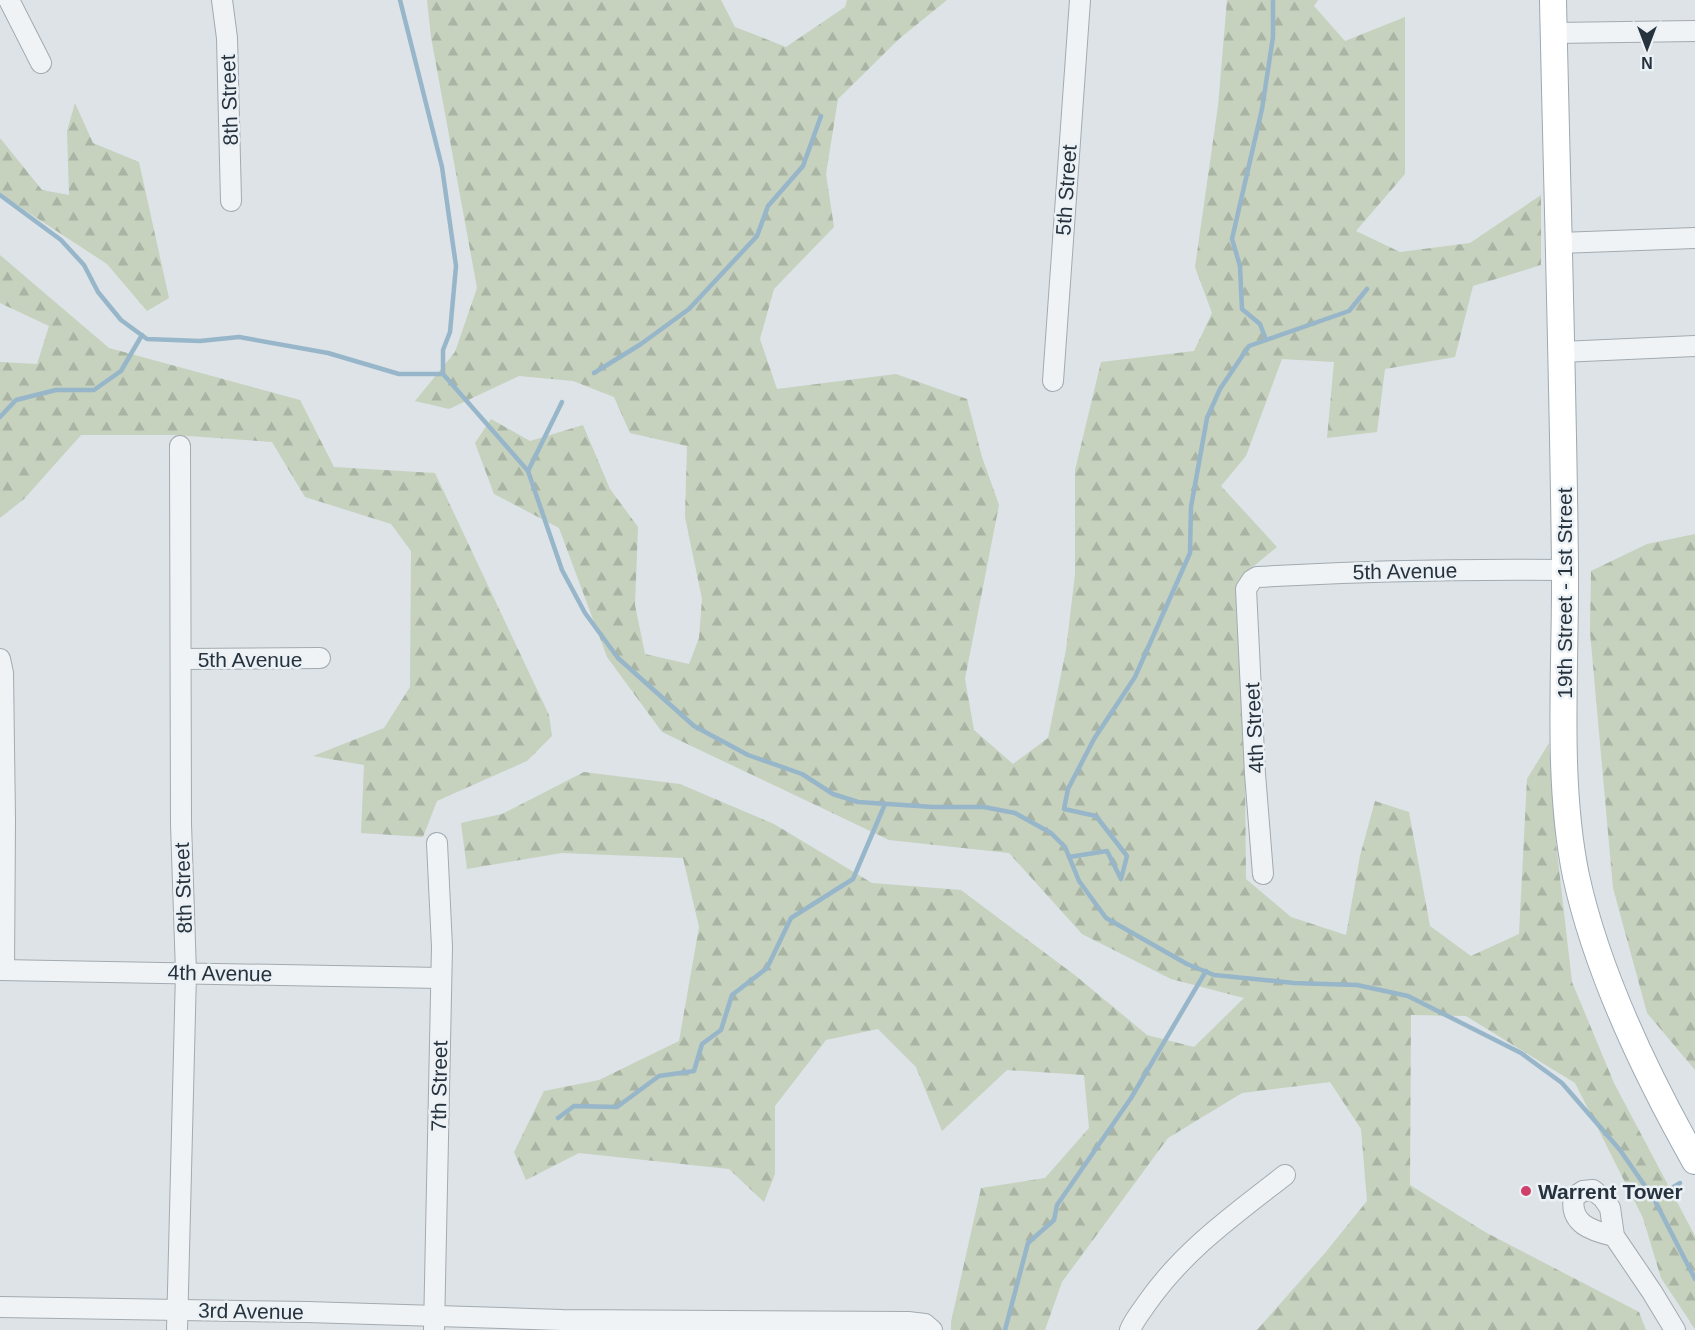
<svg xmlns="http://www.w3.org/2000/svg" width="1695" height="1330" font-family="Helvetica,sans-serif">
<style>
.forest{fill:url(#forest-firs)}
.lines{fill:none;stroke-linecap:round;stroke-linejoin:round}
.stream{stroke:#97b6c9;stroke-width:4.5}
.minor-casing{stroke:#a2abb1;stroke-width:22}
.major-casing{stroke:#9ca9b3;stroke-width:28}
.minor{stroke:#f0f3f6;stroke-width:20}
.major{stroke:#fff;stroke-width:26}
.poi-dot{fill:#d03e6a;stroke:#ecf1f5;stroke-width:2}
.labels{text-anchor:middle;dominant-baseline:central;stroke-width:5;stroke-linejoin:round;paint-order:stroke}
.street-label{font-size:21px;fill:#26333e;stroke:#ecf1f5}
.poi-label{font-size:21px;font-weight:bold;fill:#26333e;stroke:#ecf1f5;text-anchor:start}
</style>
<defs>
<pattern id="forest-firs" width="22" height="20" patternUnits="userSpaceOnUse" patternTransform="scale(1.5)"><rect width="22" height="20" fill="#c6d1be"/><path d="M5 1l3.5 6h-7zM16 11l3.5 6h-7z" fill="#aab4a4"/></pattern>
</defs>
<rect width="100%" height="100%" fill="#dde3e7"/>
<g class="forest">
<path d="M427,0H721L735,27L786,47L845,7L847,0H947L899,39L838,99L826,174L834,227L774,289L760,339L777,389L896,374L967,399L982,457L999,505L965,679L974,730L1013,764L1048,738L1066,650L1075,574V470L1101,362L1194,351L1212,313L1195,267L1218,106L1227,0H1318L1314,6L1345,41L1405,17V174L1356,231L1400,252L1470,243L1541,195V265L1473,286L1455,357L1385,369L1377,432L1327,438L1334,362L1282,359L1246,456L1221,486L1277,547L1243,575L1246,879L1291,917L1346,935L1360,856L1375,801L1409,812L1430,926L1471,956L1519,934L1527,779L1549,743L1556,843L1572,982L1614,1083L1695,1236V1329L1661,1278L1643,1218L1575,1083L1466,1016L1411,1015L1410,1185L1485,1232L1639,1312L1646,1330H1257L1325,1253L1367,1201L1361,1129L1330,1082L1242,1093L1168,1138L1062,1282L1045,1330H951V1322L981,1188L1045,1178L1089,1128L1084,1075L1007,1070L942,1131L916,1067L878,1029L826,1040L775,1106V1174L764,1202L729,1169L579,1153L526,1180L514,1152L544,1091L599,1080L679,1041L699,927L683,858L562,853L467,869L461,823L502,814L584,772L680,784L774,824L872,883L961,890L1076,976L1147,1035L1194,1047L1244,998L1171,979L1082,934L1009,853L889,840L662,732L607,657L559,528L494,494L475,443L491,419L530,441L583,425L610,489L638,527L635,605L645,654L689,664L699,638L702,599L685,517L687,446L630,433L614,397L573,381L519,376L449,409L415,401L455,352L477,288L431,37Z"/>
<path d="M75,103L93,143L139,162L169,298L147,311L107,264L0,194V138L42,190L69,195L67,131Z"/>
<path d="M0,255L109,348L300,400L334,467L435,473L549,715L552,736L527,761L437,801L423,837L361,833L364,765L313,756L384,728L410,687L411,551L391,524L305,497L272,442L174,435H81L24,499L0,518V362L37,364L49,326L0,303Z"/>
<path d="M1695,534V1070L1647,1013L1613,888L1590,632L1591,571L1647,544Z"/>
</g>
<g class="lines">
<g class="stream">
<path d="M400,0L442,167L456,266L450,332L443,350V374L528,471L562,570L585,613L618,658L694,726L748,755L802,774L833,794L858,802L933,807H984L1015,813L1051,833L1065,847L1079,881L1106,918L1187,964L1214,975L1294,983L1357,985L1408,996L1521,1053L1562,1083L1620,1150L1654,1199L1695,1279"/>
<path d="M0,195L61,240L84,265L98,292L121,320L147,339L200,341L239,337L328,353L399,374H443"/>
<path d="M1266,340L1260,324L1242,309L1240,266L1232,239L1262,109L1273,37V0"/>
<path d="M594,373L641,344L689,309L757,236L768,206L803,166L821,116"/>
<path d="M0,417L16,400L56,390H94L121,371L142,335"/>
<path d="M528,471L562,402"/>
<path d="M1069,857L1107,851L1121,879L1127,856L1096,816L1064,809L1068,789L1094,739L1135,677L1190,553L1191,507L1207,418L1220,389L1249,346L1349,311L1367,289"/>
<path d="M558,1118L574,1106L617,1107L659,1076L694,1071L702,1044L721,1030L732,995L767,968L791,918L853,879L885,804"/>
<path d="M1654,1199L1680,1183"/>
<path d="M1005,1330L1028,1243L1054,1220L1057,1205L1131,1098L1206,971"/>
</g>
<g class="minor-casing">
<g id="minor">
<path d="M9,0L41,63"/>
<path d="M222,0L227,38L231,201"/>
<path d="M1554,33L1695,31"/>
<path d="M1559,243L1695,238"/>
<path d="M1561,352L1695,346"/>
<path d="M1053,381L1080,0"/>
<path d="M0,659L3,673L5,820L4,970"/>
<path d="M181,659L320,658"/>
<path d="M1263,874L1255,774L1246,589L1252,580L1257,577C1359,571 1462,569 1565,570"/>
<path d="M0,970L441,978"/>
<path d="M1614,1236C1592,1231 1569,1224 1574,1197L1583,1191L1593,1190L1603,1198L1610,1208L1614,1236L1652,1292L1675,1330"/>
<path d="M0,1307L307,1312L562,1320L908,1322L925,1324L932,1330"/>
<path d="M177,1330L186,973L181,824L180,446"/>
<path d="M434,1330L442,947L437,843"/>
<path d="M1130,1330C1134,1320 1141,1312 1147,1303C1184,1250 1235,1214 1285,1175"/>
</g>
</g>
<g class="major-casing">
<path id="major" d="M1553,0C1557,189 1563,378 1565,566C1566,666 1556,779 1576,876C1597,972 1647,1076 1695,1161"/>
</g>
<use href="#minor" class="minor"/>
<use href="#major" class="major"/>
</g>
<circle class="poi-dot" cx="1526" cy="1191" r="6"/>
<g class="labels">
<g class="street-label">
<text transform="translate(229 100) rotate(-92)">8th Street</text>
<text transform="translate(1066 190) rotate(-86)">5th Street</text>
<text transform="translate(1405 571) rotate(-1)">5th Avenue</text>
<text transform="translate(1564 593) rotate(-90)">19th Street - 1st Street</text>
<text x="250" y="659">5th Avenue</text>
<text transform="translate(1254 728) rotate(-93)">4th Street</text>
<text transform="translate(183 888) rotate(-92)">8th Street</text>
<text transform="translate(220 973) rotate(1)">4th Avenue</text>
<text transform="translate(439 1086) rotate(-89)">7th Street</text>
<text transform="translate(251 1311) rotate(1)">3rd Avenue</text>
</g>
<g class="poi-label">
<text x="1538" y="1191">Warrent Tower</text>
</g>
</g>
<g transform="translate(1647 48) rotate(180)" stroke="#ecf1f5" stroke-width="4.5" paint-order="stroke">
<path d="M0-4.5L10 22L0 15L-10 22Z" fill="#26333e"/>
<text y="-9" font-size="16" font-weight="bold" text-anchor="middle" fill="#26333e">N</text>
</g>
</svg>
